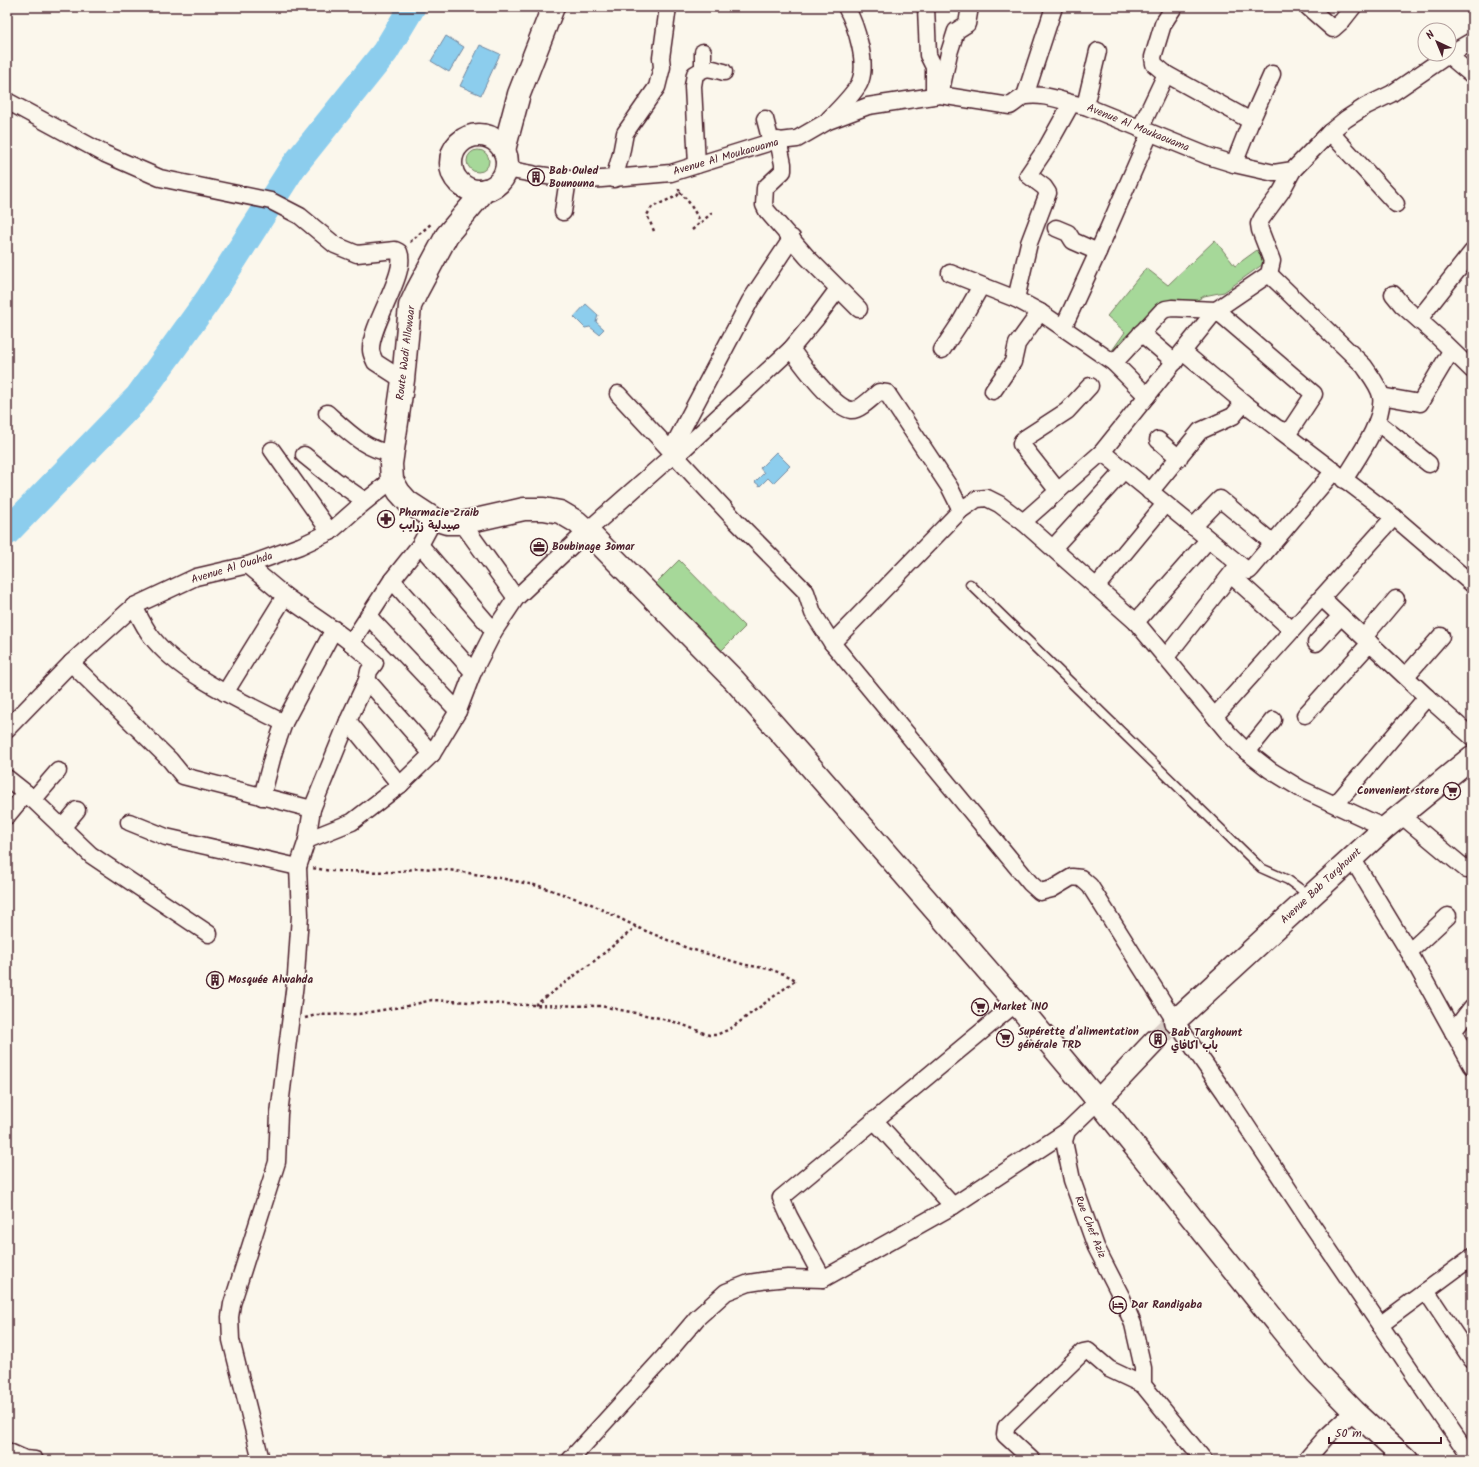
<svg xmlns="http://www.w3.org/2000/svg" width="1479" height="1467" font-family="Kalam,'Playpen Sans Arabic',sans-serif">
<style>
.green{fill:#a6d899;stroke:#787c62}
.water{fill:#8ccded;stroke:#72879f}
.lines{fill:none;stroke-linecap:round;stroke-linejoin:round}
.river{stroke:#8ccded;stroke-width:27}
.secondary-tunnel{stroke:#d8ccc5;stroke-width:22;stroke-dasharray:22 11;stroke-linecap:butt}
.lane-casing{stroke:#4a1f2b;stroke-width:11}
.street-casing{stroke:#4a1f2b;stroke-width:19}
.secondary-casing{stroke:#4a1f2b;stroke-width:25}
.path{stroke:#4a1f2b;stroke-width:2.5;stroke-dasharray:3 3;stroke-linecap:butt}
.lane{stroke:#fbf7ec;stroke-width:8}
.street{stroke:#fbf7ec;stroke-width:16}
.secondary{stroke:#fbf7ec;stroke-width:22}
.labels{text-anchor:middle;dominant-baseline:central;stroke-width:3;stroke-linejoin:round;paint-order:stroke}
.street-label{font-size:11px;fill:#4a1f2b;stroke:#fbf7ec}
.poi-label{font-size:11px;font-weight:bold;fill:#4a1f2b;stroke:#fbf7ec;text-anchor:start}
</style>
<rect width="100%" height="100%" fill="#fbf7ec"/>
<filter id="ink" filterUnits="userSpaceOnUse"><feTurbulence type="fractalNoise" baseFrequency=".025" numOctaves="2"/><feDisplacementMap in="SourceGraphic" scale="8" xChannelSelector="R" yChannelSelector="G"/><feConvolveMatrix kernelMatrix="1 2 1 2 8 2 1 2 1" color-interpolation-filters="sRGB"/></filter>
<g filter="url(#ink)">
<g class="green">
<circle cx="478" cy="161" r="11"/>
<path d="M1215,240L1235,266L1257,250L1266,262L1224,292L1204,296L1189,305L1158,306L1111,352L1125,332L1107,316L1146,268L1168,285Z"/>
<path d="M679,560L745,627L719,653L653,586Z"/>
</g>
<g class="water">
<path d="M446,36L464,47L449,72L431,61Z"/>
<path d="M480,45L500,54L481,95L460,86Z"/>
<path d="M586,304L598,315L596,322L604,329L599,334L590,327L585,328L574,317Z"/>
<path d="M776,452L790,466L773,483L768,478L760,486L755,482L764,473L760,468Z"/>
</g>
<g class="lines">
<path class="river" d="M7,532L138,397L208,300L293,167L385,52L412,7"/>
<path class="secondary-tunnel" d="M1155,1041L1175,1021"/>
<g class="lane-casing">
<path id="lane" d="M970,584L1261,868L1288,880L1310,896"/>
</g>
<g class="street-casing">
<g id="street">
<path d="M926,7L928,55L934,67V90"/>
<path d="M1174,7L1163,24L1153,57L1154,64L1166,74L1251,121L1234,164"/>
<path d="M1308,7L1333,29L1342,21L1353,7"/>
<path d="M1448,55L1472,75"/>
<path d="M703,69V52"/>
<path d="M940,95L949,53L956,31L967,24L970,7"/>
<path d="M1025,96L1054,7"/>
<path d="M7,101L105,154L160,178L271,201L300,216L335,245L357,254L395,250L399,252C408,273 370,325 371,350C371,354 374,359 375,362L403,380"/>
<path d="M1085,106L1098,51"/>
<path d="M765,119L771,142"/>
<path d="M829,119C837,111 854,93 859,84C869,65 856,25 846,7"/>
<path d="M1251,121L1272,74"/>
<path d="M1140,129L1166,74"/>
<path d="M1330,132L1396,204"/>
<path d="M778,140L783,164V171L765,188L764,205L767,211L807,257L859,309"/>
<path d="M697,165L693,86L695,74C708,66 709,68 724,72"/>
<path d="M506,169L533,174"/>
<path d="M540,175L568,179L590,180L671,173L771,142L797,139L828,121L868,106L940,95L1010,106C1015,103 1021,97 1026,96C1047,93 1065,103 1085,106L1208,156L1234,164L1274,173L1293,170L1330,132L1346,119L1366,106L1391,94L1448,55L1472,41"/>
<path d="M614,179L621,154L625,133L657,87L662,67L661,58L668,7"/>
<path d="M563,212L568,179"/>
<path d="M1056,228L1068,233L1073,241L1098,252"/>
<path d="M950,273L1016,299L1040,312L1114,363L1147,396"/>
<path d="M1269,274L1364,366C1370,375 1379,386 1381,396C1385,421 1356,460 1344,480"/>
<path d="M1393,294L1402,305L1438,337L1472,370"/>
<path d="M1016,299L1029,243L1048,193L1044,187L1028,175L1047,147L1071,104"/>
<path d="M1419,319L1472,252"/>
<path d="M1063,328L1098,252L1150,133"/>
<path d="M1141,333L1175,362"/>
<path d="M791,349C801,363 834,408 851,410C859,411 873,397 879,392L887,393L950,488L961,510"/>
<path d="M942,350L960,323L981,286"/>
<path d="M1183,352L1244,403L1394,517L1472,584"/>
<path d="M1114,363L1162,311L1166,309L1172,308L1216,310L1269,274L1272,261L1260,230L1259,224L1262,218L1281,192L1293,170"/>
<path d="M993,391L1013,362L1017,344L1040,312"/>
<path d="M618,394L736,521L806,592L813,613L832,643L1030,883L1040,892L1052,889L1072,877L1081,878L1090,886L1175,1021L1225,1093L1312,1225L1472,1460"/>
<path d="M1381,396L1420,403L1451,351"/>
<path d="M327,413C346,430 366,451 392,453"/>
<path d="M1377,422L1429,464"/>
<path d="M1158,440L1179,458"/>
<path d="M272,450L330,532"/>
<path d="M1102,452L1239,564"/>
<path d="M304,455L335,480L365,501"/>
<path d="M676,456V441L750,301L792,238"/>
<path d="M1058,491L1021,444L1022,441L1027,437L1067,411L1090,386"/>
<path d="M1150,492L1200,431L1233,416L1244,403"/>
<path d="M1023,522L1102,452L1216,310L1314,394L1289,432L1278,429"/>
<path d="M462,523L516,598"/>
<path d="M1193,527L1220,499L1273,543"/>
<path d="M420,545L494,631"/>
<path d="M1053,548L1124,470"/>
<path d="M1231,575L1292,630"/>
<path d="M392,580L473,672"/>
<path d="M1097,586L1165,504"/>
<path d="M285,596C307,612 330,626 351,643L392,580L420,545L434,519"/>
<path d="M1322,598L1427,697L1472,737"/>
<path d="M134,606C139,616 144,627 151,636C178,673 243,702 284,723"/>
<path d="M368,616L458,711"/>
<path d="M1136,622L1208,540"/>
<path d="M1364,637L1396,599"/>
<path d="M832,643L961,510L977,499L987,498L999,504L1023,522L1136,622L1229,734L1247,752L1270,770L1301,789L1385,828"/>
<path d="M1316,643L1341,616"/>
<path d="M1166,657L1239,564L1249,571L1251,569L1334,471"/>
<path d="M71,663L170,760L183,776L312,809"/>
<path d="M1406,676L1441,636"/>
<path d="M367,680L432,754"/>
<path d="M225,693L285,596L248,565"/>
<path d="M1305,715L1370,643"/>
<path d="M1215,716L1394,517"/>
<path d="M348,721L400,785"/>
<path d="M7,729L71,663L134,606L196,577L248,565L300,546L330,532L356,509L392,480"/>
<path d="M1247,752L1273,720"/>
<path d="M7,778L26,793L91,855L209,934"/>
<path d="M262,797L274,751L284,723L334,629"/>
<path d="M33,800L58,771"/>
<path d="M1336,804L1427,697"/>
<path d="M1401,815L1467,870"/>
<path d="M7,816L26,793"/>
<path d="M129,822L166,837L298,867"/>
<path d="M62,828L77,810"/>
<path d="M307,840L352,822L400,785L432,754L458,711L473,672L494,631L516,598L587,531L666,461L676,456L791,349L815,320L838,289"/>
<path d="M1352,858L1409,952L1472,1066"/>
<path d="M1409,952L1448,916"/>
<path d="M1453,1032L1472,1007"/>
<path d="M1098,1101L1067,1131L1064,1141L1072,1180L1096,1247L1122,1298L1133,1324L1143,1368V1385L1204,1460"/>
<path d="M874,1120L953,1206"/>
<path d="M823,1279L789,1216L781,1198L1016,1003"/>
<path d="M1426,1291L1472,1360"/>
<path d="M1380,1325L1472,1257"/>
<path d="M7,1451L25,1459L35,1460"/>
<path d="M261,1460L231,1340L230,1317L232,1304L277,1162L279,1114L296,975L300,915L298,867L307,840L312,809L348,721L367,680L369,671L375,663L351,643"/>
<path d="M570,1460L664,1357L697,1318L726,1292L749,1283L768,1280L788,1278L823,1279L953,1206L1067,1131"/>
<path d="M1032,1460L1005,1435L1006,1427L1083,1352L1088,1351L1109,1369L1143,1385"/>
<path d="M1306,1460L1326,1437L1354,1411"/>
</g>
</g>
<g class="secondary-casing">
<g id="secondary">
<circle cx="479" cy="163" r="28"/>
<path d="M504,150L519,94L553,7"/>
<path d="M485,190L447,235L417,291L410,306L403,380L391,464L392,480L399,492L408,502L434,519L447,523H462L524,509H544L560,512L577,522L587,531L734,680L810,766L1016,1003L1098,1101L1316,1372L1354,1411L1407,1460"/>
<path d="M1175,1021L1385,828L1472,757"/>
<path d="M1098,1101L1155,1041"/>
</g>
</g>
<g class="path">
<path d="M680,192L688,201L701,222"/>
<path d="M692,230L713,212"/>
<path d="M654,231L647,215L652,207L677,196L680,192L678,187"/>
<path d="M410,242L432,223"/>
<path d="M535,1005L593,962L636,927"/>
<path d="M305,1018L316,1015L358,1014L407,1006L432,1000L525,1005L601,1006L655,1017L678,1023L709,1035H716L730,1029L796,980L784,974L769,969L746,965L687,948L641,929L589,903L539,886L500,878L449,870L420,868L394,872L332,871L312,868"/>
</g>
<use href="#lane" class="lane"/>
<use href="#street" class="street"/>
<use href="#secondary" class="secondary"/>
</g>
</g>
<defs>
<g id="building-ring" transform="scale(0.9)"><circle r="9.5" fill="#fbf7ec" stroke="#4a1f2b" stroke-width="1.5"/><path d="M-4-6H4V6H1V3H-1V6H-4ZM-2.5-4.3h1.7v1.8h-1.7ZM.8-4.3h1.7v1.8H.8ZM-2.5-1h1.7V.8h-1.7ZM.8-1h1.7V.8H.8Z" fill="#4a1f2b"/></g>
<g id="pharmacy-ring" transform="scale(0.9)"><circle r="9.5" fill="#fbf7ec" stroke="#4a1f2b" stroke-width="1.5"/><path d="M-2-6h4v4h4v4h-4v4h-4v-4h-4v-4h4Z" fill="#4a1f2b"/></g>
<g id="office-ring" transform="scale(0.9)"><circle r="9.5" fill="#fbf7ec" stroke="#4a1f2b" stroke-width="1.5"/><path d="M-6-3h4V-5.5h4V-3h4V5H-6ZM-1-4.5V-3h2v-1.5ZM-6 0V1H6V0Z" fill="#4a1f2b"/></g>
<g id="supermarket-ring" transform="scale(0.9)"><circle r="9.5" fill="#fbf7ec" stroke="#4a1f2b" stroke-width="1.5"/><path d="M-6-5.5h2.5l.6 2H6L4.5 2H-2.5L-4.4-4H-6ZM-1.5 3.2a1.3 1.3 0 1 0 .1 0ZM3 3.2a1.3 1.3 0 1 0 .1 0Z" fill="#4a1f2b"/></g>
<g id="hotel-ring" transform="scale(0.9)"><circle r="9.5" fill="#fbf7ec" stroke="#4a1f2b" stroke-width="1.5"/><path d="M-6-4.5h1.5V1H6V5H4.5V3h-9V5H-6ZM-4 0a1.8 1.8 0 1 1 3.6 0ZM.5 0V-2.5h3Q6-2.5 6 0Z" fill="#4a1f2b"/></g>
</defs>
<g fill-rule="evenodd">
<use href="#building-ring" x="536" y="177"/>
<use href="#pharmacy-ring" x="386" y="519"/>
<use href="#office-ring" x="539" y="547"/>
<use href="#supermarket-ring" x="1452" y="791"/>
<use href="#building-ring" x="215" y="980"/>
<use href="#supermarket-ring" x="980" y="1007"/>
<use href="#supermarket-ring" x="1005" y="1038"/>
<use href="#building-ring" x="1158" y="1039"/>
<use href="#hotel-ring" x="1118" y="1305"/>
</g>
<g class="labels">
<g class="street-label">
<text transform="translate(1138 128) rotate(22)">Avenue Al Moukaouama</text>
<text transform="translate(726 157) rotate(-16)">Avenue Al Moukaouama</text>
<text transform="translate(406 353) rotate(-83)">Route Wadi Allowaar</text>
<text transform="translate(232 568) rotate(-17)">Avenue Al Ouahda</text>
<text transform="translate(1321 886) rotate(-43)">Avenue Bab Targhount</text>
<text transform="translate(1090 1227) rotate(68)">Rue Chef Aziz</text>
</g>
<g class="poi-label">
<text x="549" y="171">Bab Ouled<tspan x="549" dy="13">Bounouna</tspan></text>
<text x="399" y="513">Pharmacie Zraib<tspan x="399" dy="13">صيدلية زرايب</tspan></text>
<text x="552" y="547">Boubinage 3omar</text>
<text x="1439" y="791" text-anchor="end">Convenient store</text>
<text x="228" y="980">Mosquée Alwahda</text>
<text x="993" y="1007">Market INO</text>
<text x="1018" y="1032">Supérette d'alimentation<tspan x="1018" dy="13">générale TRD</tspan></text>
<text x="1171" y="1033">Bab Targhount<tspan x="1171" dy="13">باب اكافاي</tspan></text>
<text x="1131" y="1305">Dar Randigaba</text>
</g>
</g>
<rect width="1479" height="1467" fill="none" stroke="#fbf7ec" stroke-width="24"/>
<rect x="12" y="12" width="1455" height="1443" fill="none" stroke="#4a1f2b" stroke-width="1.5" filter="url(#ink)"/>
<g transform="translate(1437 42) rotate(316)"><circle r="19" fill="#fbf7ec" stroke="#b4a19f"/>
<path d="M0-3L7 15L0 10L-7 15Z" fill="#4a1f2b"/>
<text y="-6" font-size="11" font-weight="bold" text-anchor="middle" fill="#4a1f2b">N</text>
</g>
<path d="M1329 1437v6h112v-6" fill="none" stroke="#4a1f2b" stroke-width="2"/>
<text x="1335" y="1437" font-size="12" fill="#4a1f2b" stroke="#fbf7ec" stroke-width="3" paint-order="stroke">50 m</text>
</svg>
